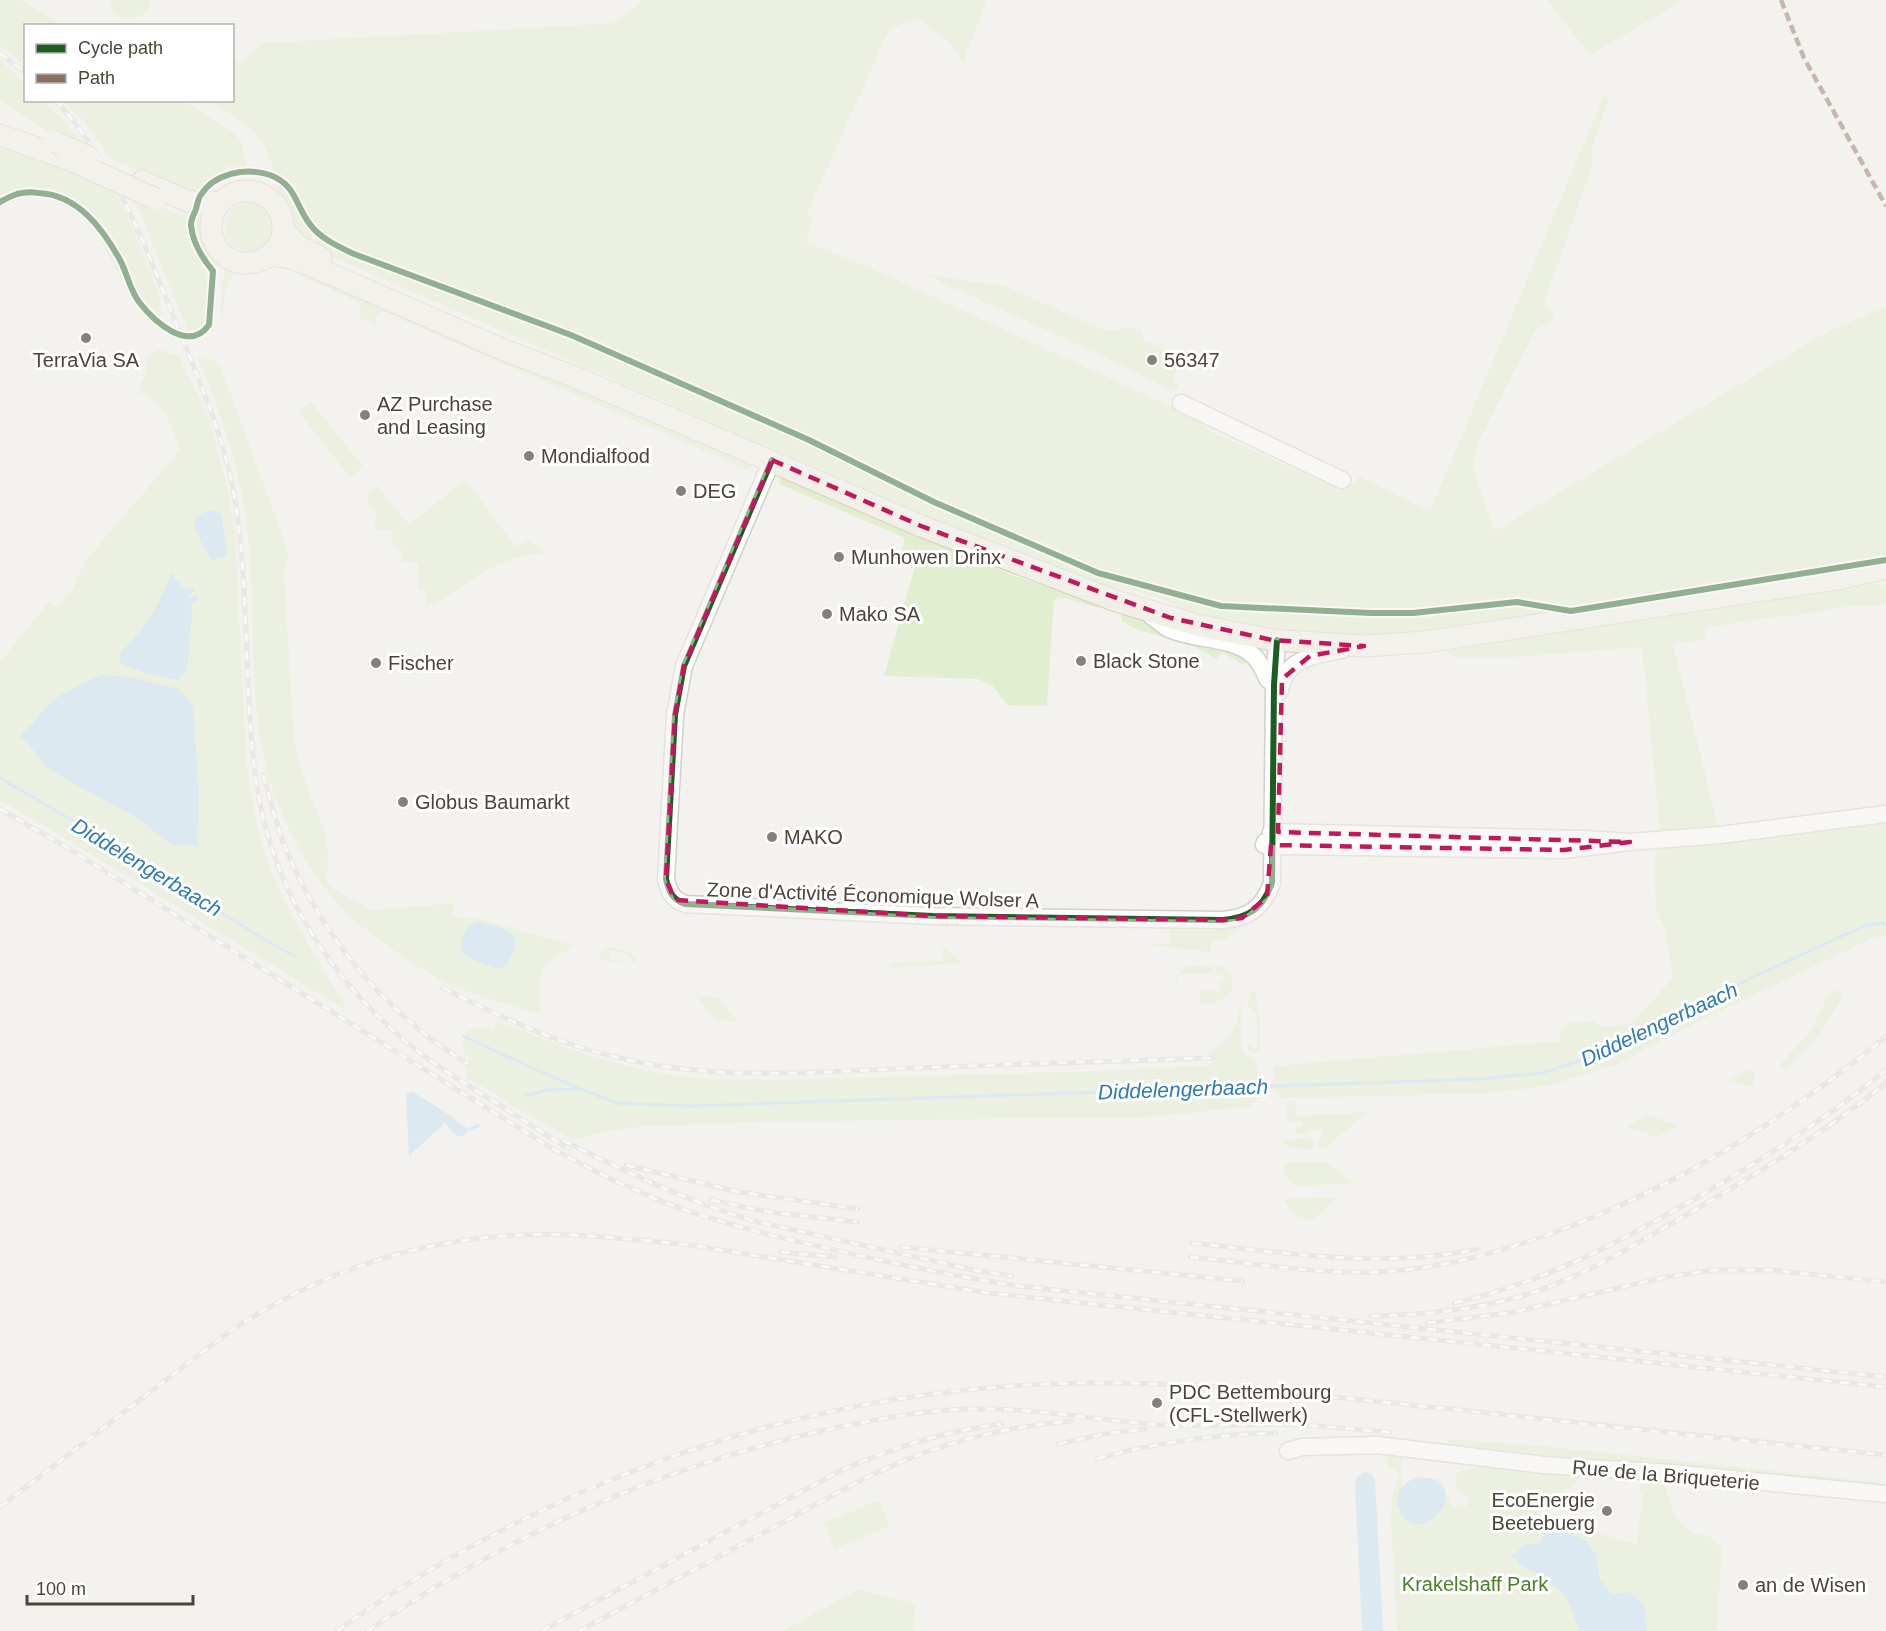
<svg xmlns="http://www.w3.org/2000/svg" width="1886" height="1631" font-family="Helvetica,sans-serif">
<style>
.green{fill:#e1eecf;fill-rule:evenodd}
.water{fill:#c0ddf1}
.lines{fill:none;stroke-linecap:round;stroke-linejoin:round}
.stream{stroke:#c0ddf1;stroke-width:3}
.minor-casing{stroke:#d2d0cb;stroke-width:19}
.major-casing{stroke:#d6cebb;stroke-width:23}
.minor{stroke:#fdfdfc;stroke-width:16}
.major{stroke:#f2efe6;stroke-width:21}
.rail-casing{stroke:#dbdbda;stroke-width:5}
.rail{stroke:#fff;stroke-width:3;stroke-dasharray:9;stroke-linecap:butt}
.major-bridge-casing{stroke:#d6cebb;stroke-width:23;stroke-linecap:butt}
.major-bridge{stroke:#f2efe6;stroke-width:21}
.quiet{stroke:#8d6e63;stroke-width:4.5;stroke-dasharray:9 4.5;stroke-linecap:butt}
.cycleway-casing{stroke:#fff;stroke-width:10}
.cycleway{stroke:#1b5e20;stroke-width:6}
.marked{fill:none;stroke:#c2185b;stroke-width:4.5;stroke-dasharray:12 8;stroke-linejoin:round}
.poi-dot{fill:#868178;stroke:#fff;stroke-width:2}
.labels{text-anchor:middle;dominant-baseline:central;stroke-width:6;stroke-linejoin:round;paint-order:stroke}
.poi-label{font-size:20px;fill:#4b4439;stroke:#fff;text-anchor:start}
.street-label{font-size:20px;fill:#4b4439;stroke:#fff}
.park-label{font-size:20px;fill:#4a7f2a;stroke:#fff}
.water-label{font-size:21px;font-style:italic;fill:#2e7ab2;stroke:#fff}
</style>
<rect width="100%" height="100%" fill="#f4f2ee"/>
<g class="green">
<path d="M0,0H21L63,25L26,26L25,66L0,45Z"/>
<path d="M109,0H150L148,10L136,19C122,18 111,16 109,0Z"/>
<path d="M642,0H987L963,63L950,43L917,18L889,30L807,214L814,218L806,242L873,269L1194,417L1212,432L1331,485H1355L1359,476L1430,511L1604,95L1609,99L1592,148L1593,164L1545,302L1554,316L1551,322L1536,329L1477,444L1473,467L1495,531L1827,332L1886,307V560L1478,625L1414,632L1364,634L1293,632L1224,621L1193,613L1161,599L1132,590L1104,587L986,542L312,248L318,235L355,258L386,271L513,314V311L403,270L352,249L323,232L311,220L298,194L290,184L275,174C262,129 247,125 210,101L232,100L233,60L240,64L263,43L615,23L638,5Z"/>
<path d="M1547,0H1684L1590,55Z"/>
<path d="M0,60L25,84L26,100L43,101L65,121L85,148L48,132L0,100Z"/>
<path d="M63,101H184L232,131L242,142L246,162L244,169L236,170L233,166L225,168C221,179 206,191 194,193L111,159L82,119Z"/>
<path d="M0,139L111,185L129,220L159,292L163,324C151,311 136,298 125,283C113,268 106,248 94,231C80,211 51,194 26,198C16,200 9,204 0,208Z"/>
<path d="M275,182C292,189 302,218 314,233L310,244L291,222L288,210L280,198Z"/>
<path d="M131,194L181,216L185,208L196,215L199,207L208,208L207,228L209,243L216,255L217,270L213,271L209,289L207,324L191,333L188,332L142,218Z"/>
<circle cx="249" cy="227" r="24"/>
<path d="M226,263L238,269C224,285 223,301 223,322H221V295Z"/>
<path d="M274,263L288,265L753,462L750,471L382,311L376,318V325L369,321L361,320L359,303Z"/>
<path d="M926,275L1002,285L1107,331L1129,327L1141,330L1144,341L1181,354L1173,381L1179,384L1175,393L1122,365Z"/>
<path d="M160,349L180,357L210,421L229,494L235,533L246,754C250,791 256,827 268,862C288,915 320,963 349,1012L58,834L0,800V662L49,602L57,608L73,588L86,560L180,450L165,412L146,393L139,394L138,390L141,389L140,385L145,375L146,358L151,353ZM222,515L227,556L213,559ZM175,577L186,590H196L188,596L191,604L192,615L121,652C132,642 142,631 150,619C159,605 165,591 175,577ZM31,727L172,845L133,815L79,787L21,737V733Z"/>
<path d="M198,358L216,361L218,367H221L289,553L284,572L294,737L301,769L325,832L328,849L327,883L351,899L372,910L453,903V917L481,919L574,946C566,951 556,956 549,962C536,976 540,998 540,1014C506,1004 470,995 438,978C415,966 394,951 374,935C365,929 356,923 349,916C296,861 262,785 256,709C250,636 256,563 241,492C232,445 216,402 198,358Z"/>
<path d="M311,402L363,466L350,478L298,411Z"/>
<path d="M782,477L1015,576L1099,604L1098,608L1064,598L1054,599L1047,706L1007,705L993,686L978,679L884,676L915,567L900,560L905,538L779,484Z"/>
<path d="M465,479L515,546L529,540L543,549L545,553C523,554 502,562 482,573C463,584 447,600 425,607L426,590L417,589L419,563L401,561V549L392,545L393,531L374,530L376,509L367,505L368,496L376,484L409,525Z"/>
<path d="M1864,583L1886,585V604L1873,606L1844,607L1801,615L1773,617L1706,628V639L1673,644L1719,829L1660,834L1642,647L1518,657L1454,658L1446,651L1840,585Z"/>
<path d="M1125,613L1248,658L1244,665L1222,652L1216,659L1191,645L1138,630L1122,621L1121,615Z"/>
<path d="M1886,821V936L1875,937L1714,1014L1613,1066L1548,1086L1482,1094L1281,1098L1273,1090V1066L1560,1041V1031L1569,1023L1593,1021L1602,1027L1631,1024L1673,978L1664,927L1656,909L1654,862L1657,849L1721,842Z"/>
<path d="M1244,925L1226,939L1211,941V952L1187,950L1140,943L1169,944L1170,929L1222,930L1223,926Z"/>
<path d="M610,947L631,952L639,965L632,962L628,955L611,950L609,958L622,962L621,964L601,959L599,955L600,952Z"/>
<path d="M942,947L964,964L891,967V963L943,961Z"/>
<path d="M1203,965L1204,967L1212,966V973L1178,975V983L1175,985L1176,976L1185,967Z"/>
<path d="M1215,965C1228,966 1232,977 1233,988C1226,1000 1216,1003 1203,1005V1003H1200L1199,991H1220V981H1224L1223,976L1216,974Z"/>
<path d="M1837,990L1843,993V996L1818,1037L1788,1068H1782L1780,1065L1782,1062L1809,1034L1828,995Z"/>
<path d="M1253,991L1255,993C1260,1013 1261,1030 1260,1051L1258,1053H1254L1248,1050V1044L1257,1050V1014L1248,1006L1250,992Z"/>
<path d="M696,996L718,997L737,1021L716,1020Z"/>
<path d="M1242,1002V1049L1246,1056L1258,1062L1257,1101L1249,1107L1150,1117L760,1122L639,1127L609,1131L574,1140L507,1103L496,1094L467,1078L466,1072L470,1059L465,1055L462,1043L467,1031L478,1027L494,1031L497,1021C556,1044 616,1068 679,1076C711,1080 744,1079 776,1080L1100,1071L1212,1065V1058L1208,1052C1222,1047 1233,1035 1237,1021C1239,1014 1238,1008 1242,1002Z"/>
<path d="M1748,1070L1754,1071L1756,1077L1753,1087L1728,1080Z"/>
<path d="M1287,1101H1294L1297,1116L1367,1112L1325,1148H1318V1141L1321,1140V1130H1310V1133L1296,1134V1126H1302V1121H1288L1287,1119Z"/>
<path d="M1649,1115L1679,1126L1656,1137L1626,1126Z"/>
<path d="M1310,1138L1311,1141H1313V1149C1301,1149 1289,1151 1280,1140Z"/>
<path d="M1324,1161L1354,1183L1296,1186C1288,1181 1281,1174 1285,1164L1289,1162Z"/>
<path d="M1336,1197L1337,1198L1313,1220C1299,1219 1289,1212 1284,1199Z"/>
<path d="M1448,1439L1543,1446L1886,1483V1488L1451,1450L1447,1445Z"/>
<path d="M1389,1452L1403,1456L1401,1468L1403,1485C1415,1475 1425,1481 1439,1478L1443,1484L1442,1487L1445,1496L1450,1497L1454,1509L1459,1505L1464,1509L1469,1500L1458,1490L1454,1480L1458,1472L1473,1467L1570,1475L1577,1474L1580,1479L1571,1487L1546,1501L1540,1516L1636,1544L1643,1494L1639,1493L1642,1478L1663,1479C1668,1496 1675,1524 1692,1532C1698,1535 1704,1534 1710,1536L1715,1543L1722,1548L1717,1631H1397L1391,1521L1392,1498L1399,1472L1386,1464Z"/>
<path d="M879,1500L890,1526L835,1549L824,1523Z"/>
<path d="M860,1589L915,1605L914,1631H782Z"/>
</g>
<g class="water">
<path d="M212,510L218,511L222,515L227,556L213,560L210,558C201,539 180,516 212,510Z"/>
<path d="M171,574H175V577L186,590L193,587L196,590L188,596L189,599L197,595L198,600L191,604L192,615L187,669L178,680L148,674L120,664L121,652C145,629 159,605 171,574Z"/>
<path d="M101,675L130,677L179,689L193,706L199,792L198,846L172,845L133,815L79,787L46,767L28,743L21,737V733C33,726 35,719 44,709C59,693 81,684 101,675Z"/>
<path d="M478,921C508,930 528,931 506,966C504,967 499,968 497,968C491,967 469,959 465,955C454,944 467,925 478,921Z"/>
<path d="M413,1092L453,1117L455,1120L465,1127L467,1134L457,1137L445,1123L409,1156L406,1093Z"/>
<path d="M1365,1472L1371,1474L1375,1479L1383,1631H1362L1355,1485C1356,1477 1358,1475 1365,1472Z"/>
<path d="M1420,1477C1424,1478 1430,1478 1434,1479C1467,1495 1421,1545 1402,1515C1390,1498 1401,1481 1420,1477Z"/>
<path d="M1546,1531L1568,1533L1585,1540L1596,1554L1600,1580L1612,1594L1629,1592L1644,1604L1647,1631H1580L1566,1596L1541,1575L1520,1565L1516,1558H1512V1554H1516L1522,1545L1539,1543Z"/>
</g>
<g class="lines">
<g class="stream">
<path d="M0,778L99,836L262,938L294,956"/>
<path d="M463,1036L550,1076L616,1103L691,1106L1480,1079L1542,1073L1592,1057L1753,977L1864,926L1882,923L1886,925"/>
<path d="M526,1096L547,1090L579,1089"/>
<path d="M463,1131L478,1126"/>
</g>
<g class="minor-casing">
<g id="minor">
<path d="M1181,403L1342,480"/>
<path d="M772,460L684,666L675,715L666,879C669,892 672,899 685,904L933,916L1223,920C1250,917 1262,909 1272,883L1274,685L1277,640"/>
<path d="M1150,615C1156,619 1162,625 1169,629C1193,640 1229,637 1250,653C1259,659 1264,671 1268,680"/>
<path d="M1280,691C1284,658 1316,655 1342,650"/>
<path d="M1265,842L1264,845L1285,846L1564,850L1630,842L1585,839L1271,832"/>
<path d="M1630,842L1720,835L1885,814"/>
<path d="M1288,1451L1302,1447L1377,1445L1544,1465L1672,1473L1886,1494"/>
</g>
</g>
<g class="major-casing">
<g id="major">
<path d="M0,135L68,159"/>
<path d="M142,181L185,200L198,203L221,202"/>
<circle cx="247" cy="227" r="36"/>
<path d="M284,229L297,245L321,258"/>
<path d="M270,255L291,258L305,263L504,350L580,379L921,526L1116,601L1197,625L1272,640L1364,646L1425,642L1837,579L1886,568"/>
</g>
</g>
<use href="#minor" class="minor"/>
<use href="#major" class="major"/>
<g class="rail-casing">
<g id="rail">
<path d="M0,53L26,73"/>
<path d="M55,100C117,166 147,250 180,333C204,392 229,450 237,513C249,599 244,687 255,773C270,896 343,1002 444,1070L569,1149"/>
<path d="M263,775C271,801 277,829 288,854C326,942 387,1014 468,1064"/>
<path d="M0,809L71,850L553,1149C596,1172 639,1194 685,1210C747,1231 811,1245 875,1259C922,1269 969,1279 1018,1286L1886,1377"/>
<path d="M443,988C502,1018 560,1045 624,1059C719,1081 817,1072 913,1068C1013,1064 1113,1061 1212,1058"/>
<path d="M563,1140C625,1172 687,1201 754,1221L974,1270L1012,1276"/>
<path d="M626,1165L739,1192L858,1209"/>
<path d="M711,1200L769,1212L857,1222"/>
<path d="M643,1240L696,1246L988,1293L1886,1387"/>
<path d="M1192,1243C1286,1253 1383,1269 1477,1249"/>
<path d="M901,1247L1243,1281"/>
<path d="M781,1252L835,1257"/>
<path d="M1190,1257C1251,1263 1314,1274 1375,1272C1435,1270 1491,1255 1547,1235C1671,1191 1784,1120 1886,1037"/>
<path d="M1454,1303C1545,1282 1616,1244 1696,1198C1762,1160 1827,1118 1886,1070"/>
<path d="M1371,1316C1425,1315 1476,1310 1528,1294C1580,1278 1627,1249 1674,1222C1747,1180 1820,1136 1886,1083"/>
<path d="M1427,1323L1509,1313L1666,1277L1713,1270H1769L1886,1282"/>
<path d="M1058,1444L1104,1434L1145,1429"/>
<path d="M1097,1459C1151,1443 1219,1434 1276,1433"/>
<path d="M0,1507L230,1331C317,1274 416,1239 522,1235C564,1233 607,1237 650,1241"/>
<path d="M337,1631C535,1490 768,1403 1011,1386C1148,1376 1284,1392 1421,1406C1576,1423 1731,1440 1886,1455"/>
<path d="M367,1631C507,1536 652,1470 817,1432C867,1421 916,1411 966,1409C1031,1407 1095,1420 1159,1425C1204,1428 1249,1423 1294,1425C1326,1426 1358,1430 1390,1432"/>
<path d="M541,1631L842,1470C894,1447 945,1431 1001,1424"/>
<path d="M579,1631C641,1598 702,1565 763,1533C801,1513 838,1491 876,1473C937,1444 1005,1426 1072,1421"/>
</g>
</g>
<use href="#rail" class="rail"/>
<g class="major-bridge-casing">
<g id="major-bridge">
<path d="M55,142L89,157"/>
<path d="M68,159L156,199"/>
</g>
</g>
<use href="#major-bridge" class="major-bridge"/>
<path class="quiet" d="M1781,0L1804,58L1886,206"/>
<g class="cycleway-casing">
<g id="cycleway">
<path d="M0,202C5,199 11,196 17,194C24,192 32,192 39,193C78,195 103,229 120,260C127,273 130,290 139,302C153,320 188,354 209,325L213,271C202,258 193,243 191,226C190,221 194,214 196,209C197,205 198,200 200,196C214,173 246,167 270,175C296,185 295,204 309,223C319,238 339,247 354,254L571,335L809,440L934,502L1098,573L1221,606L1371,613H1413L1517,602L1571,611L1886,560"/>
<path d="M772,460L684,666L675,715L666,879C669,892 672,899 685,904L933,916L1223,920C1250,917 1262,909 1272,883L1274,685L1277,640"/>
</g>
</g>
<use href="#cycleway" class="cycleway"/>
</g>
<path d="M0 0H1886V1631H0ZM772,460L921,526L1171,618L1272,640L1364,646L1310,656L1282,679L1278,832L1630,842L1564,850L1271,845L1267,897L1242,918L1223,920L933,916L675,900L666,879L675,715L684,666Z" fill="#f4f2ee" fill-opacity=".55" fill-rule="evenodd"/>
<path class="marked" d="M772,460L921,526L1171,618L1272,640L1364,646L1310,656L1282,679L1278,832L1630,842L1564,850L1271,845L1267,897L1242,918L1223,920L933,916L675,900L666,879L675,715L684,666Z"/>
<g class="poi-dot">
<circle cx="86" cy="338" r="6"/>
<circle cx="1152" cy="360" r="6"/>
<circle cx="365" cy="415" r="6"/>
<circle cx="529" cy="456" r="6"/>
<circle cx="681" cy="491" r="6"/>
<circle cx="839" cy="557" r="6"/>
<circle cx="827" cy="614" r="6"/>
<circle cx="1081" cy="661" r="6"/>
<circle cx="376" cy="663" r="6"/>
<circle cx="403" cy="802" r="6"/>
<circle cx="772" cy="837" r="6"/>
<circle cx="1157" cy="1403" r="6"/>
<circle cx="1607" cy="1511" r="6"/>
<circle cx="1743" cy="1585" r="6"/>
</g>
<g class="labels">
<g class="poi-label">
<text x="86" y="360" text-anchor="middle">TerraVia SA</text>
<text x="1164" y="360">56347</text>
<text x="377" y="404">AZ Purchase<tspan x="377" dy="23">and Leasing</tspan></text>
<text x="541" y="456">Mondialfood</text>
<text x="693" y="491">DEG</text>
<text x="851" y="557">Munhowen Drinx</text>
<text x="839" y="614">Mako SA</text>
<text x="1093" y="661">Black Stone</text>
<text x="388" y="663">Fischer</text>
<text x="415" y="802">Globus Baumarkt</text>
<text x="784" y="837">MAKO</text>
<text x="1169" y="1392">PDC Bettembourg<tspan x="1169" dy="23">(CFL-Stellwerk)</tspan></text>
<text x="1595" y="1500" text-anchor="end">EcoEnergie<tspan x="1595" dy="23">Beetebuerg</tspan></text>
<text x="1755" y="1585">an de Wisen</text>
</g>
<g class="street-label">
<text transform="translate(873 895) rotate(2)">Zone d'Activité Économique Wolser A</text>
<text transform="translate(1666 1475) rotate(5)">Rue de la Briqueterie</text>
</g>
<g class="park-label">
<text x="1475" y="1584">Krakelshaff Park</text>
</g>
<g class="water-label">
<text transform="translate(147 867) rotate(31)">Diddelengerbaach</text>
<text transform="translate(1659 1024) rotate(-25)">Diddelengerbaach</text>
<text transform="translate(1183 1089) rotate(-2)">Diddelengerbaach</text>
</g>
</g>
<rect x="24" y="24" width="210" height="78" fill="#ffffff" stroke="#b7b4b0" stroke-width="1.5"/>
<rect x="36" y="44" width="30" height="9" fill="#1b5e20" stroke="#b7b4b0" stroke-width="1.5"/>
<text x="78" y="54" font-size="18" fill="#4b4439">Cycle path</text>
<rect x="36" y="74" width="30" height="9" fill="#8d6e63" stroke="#b7b4b0" stroke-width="1.5"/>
<text x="78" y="84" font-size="18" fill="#4b4439">Path</text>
<path d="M27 1595v9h166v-9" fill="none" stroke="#4b4439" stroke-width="3"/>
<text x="36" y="1595" font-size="18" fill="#4b4439" stroke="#ffffff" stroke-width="4.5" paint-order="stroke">100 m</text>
</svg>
